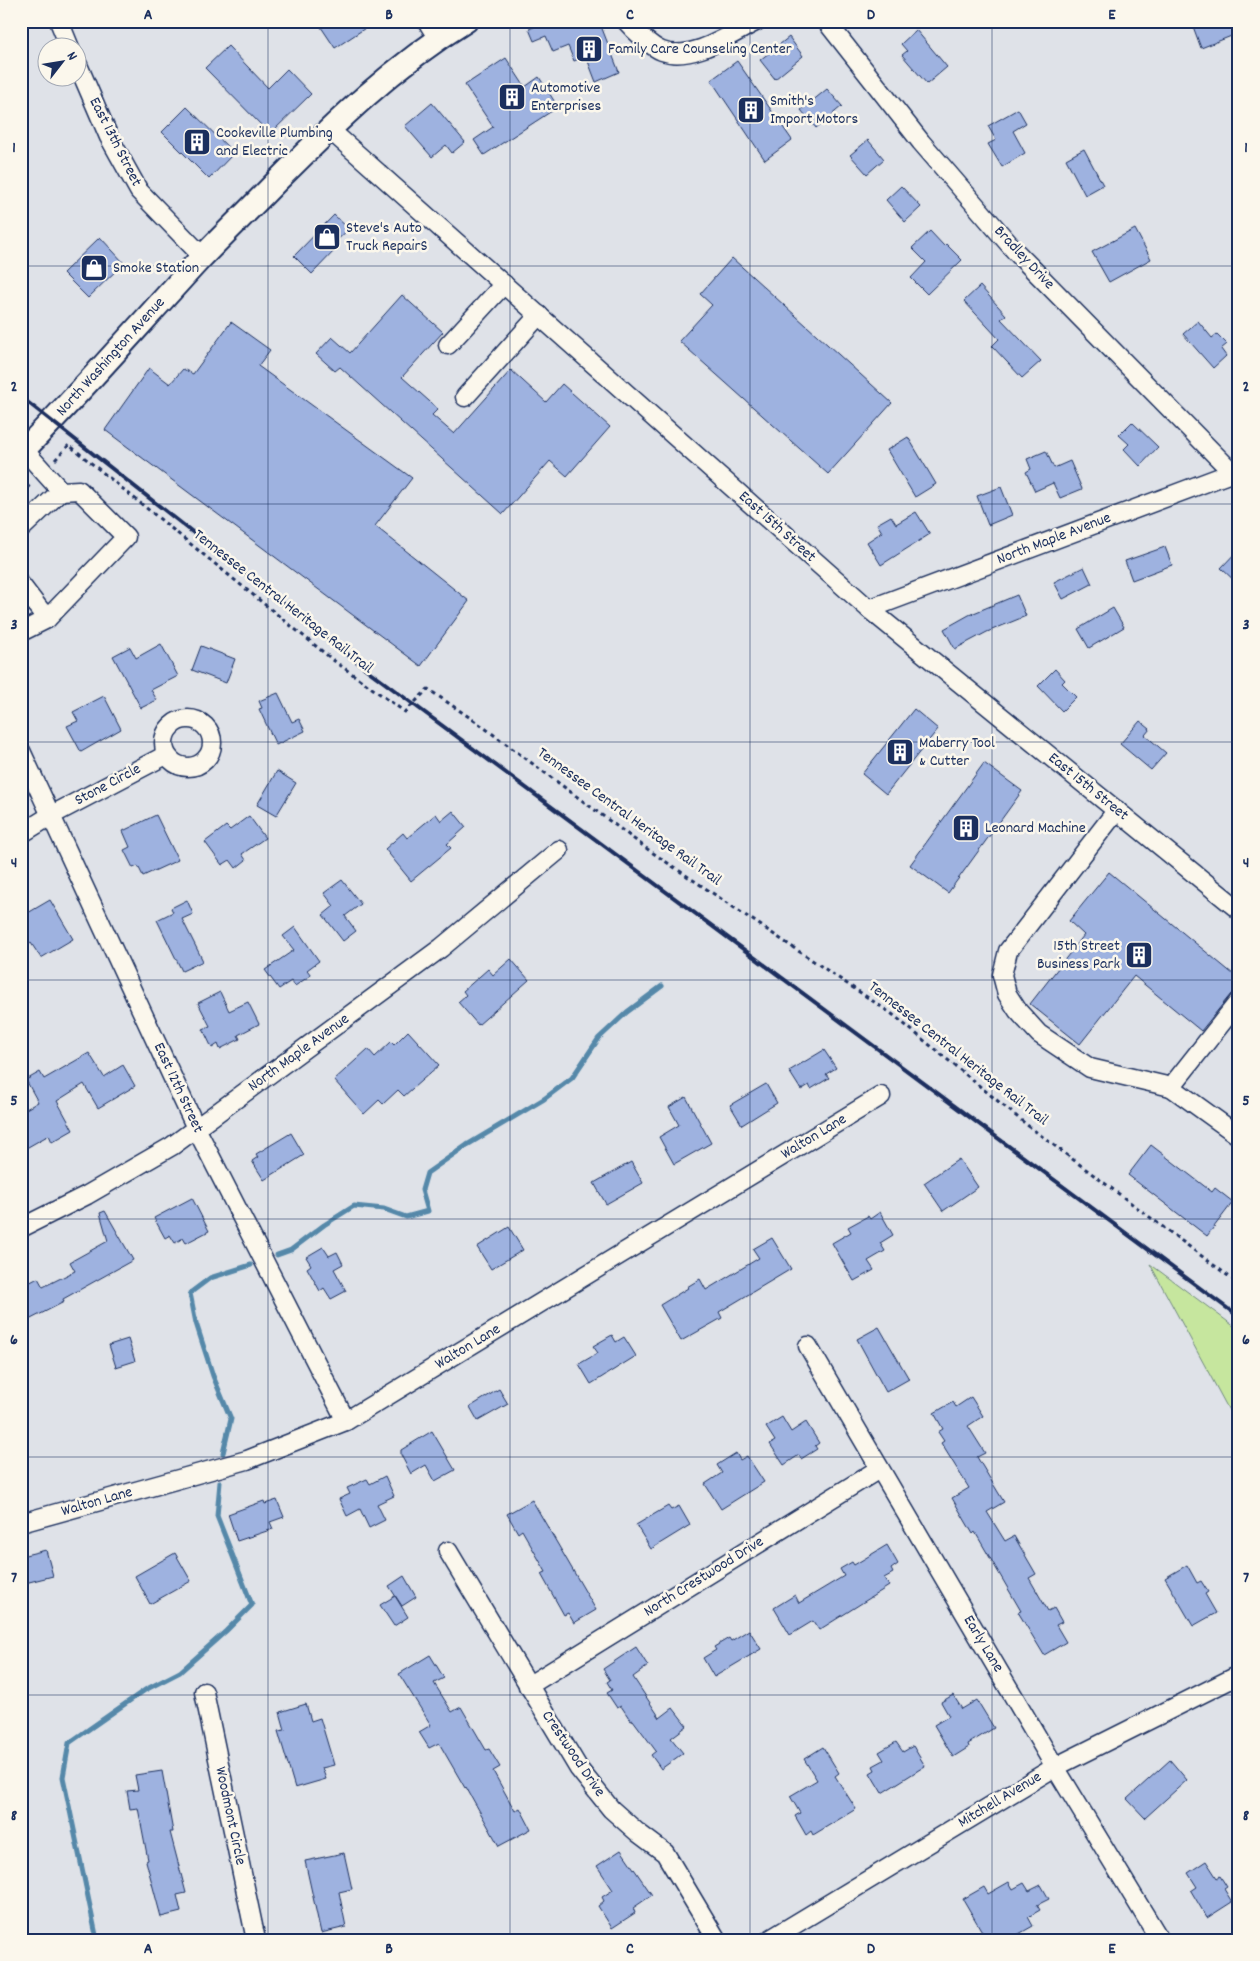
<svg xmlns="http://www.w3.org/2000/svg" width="1260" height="1961" font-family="Dekko,sans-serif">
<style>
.green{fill:#c6e69e;stroke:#708a7e}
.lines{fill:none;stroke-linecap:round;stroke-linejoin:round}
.stream{stroke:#5588a9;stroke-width:5}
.building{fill:#9eb2e0;stroke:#1b2f5e}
.minor-casing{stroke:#1b2f5e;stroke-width:21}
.major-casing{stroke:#1b2f5e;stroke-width:26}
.path{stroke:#1b2f5e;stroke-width:3;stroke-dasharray:4 4;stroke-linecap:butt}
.minor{stroke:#fbf7ec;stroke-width:18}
.major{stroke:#fbf7ec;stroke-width:22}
.rail{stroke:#1b2f5e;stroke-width:4}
.grid{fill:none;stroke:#1b2f5e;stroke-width:1;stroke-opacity:0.55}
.labels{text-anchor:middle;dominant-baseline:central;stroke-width:5;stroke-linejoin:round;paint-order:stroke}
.poi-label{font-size:16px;fill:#1b2f5e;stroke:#fbf7ec;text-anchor:start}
.street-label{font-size:16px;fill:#1b2f5e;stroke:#fbf7ec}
.neatline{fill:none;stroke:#1b2f5e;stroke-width:2}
.grid-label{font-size:16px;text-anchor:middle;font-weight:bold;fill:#1b2f5e}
</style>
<rect width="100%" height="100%" fill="#dfe2e8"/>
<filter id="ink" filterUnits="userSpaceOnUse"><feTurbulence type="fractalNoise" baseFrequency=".02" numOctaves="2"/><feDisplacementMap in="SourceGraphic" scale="10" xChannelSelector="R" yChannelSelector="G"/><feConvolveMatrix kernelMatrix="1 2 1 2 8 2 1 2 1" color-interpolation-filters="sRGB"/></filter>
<g filter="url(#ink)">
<path class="green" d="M1150,1264L1239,1330V1429Z"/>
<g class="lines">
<g class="stream">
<path d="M277,1255L291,1250L324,1225L354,1206L384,1209L406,1217L428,1211L422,1190L427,1173L467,1145L544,1099L572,1078L599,1038L627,1012L662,986"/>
<path d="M223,1453L231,1419L213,1376L196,1323L190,1293L210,1278L251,1265"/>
<path d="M97,1940L63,1777L69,1743L145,1690L180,1672L226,1631L252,1605L217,1516L220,1482"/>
</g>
</g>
<g class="building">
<path d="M317,21H376L335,48Z"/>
<path d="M540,21H599L619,72L596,82L586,56L574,61L568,46L553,52L546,36L534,41L529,29L541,24Z"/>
<path d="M1191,21H1239V33L1201,48Z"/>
<path d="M916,30L947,67L927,84L902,55L907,51L901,44Z"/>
<path d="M789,37L803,56L775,79L760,60Z"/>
<path d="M228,46L268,88L287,69L311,94L270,134L205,68Z"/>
<path d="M506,58L525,87L539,77L558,107L484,155L474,140L493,127L465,85Z"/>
<path d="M737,61L792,140L765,160L711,80Z"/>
<path d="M827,89L842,106L816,128L801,110Z"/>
<path d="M432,103L465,142L452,153L446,145L432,157L405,126Z"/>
<path d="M187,107L234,153L209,179L162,132Z"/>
<path d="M1018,109L1026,123L1013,131L1025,153L1002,167L988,144L996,140L988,126Z"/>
<path d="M868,140L884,159L867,174L850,155Z"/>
<path d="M1084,149L1103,185L1085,195L1066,159Z"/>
<path d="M901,186L921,207L905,222L886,200Z"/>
<path d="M334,215L349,229L333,244L337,248L312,274L294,256Z"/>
<path d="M1135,229L1151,259L1109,282L1092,252Z"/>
<path d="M930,231L944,246L946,244L962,260L927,294L911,278L926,262L912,248Z"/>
<path d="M100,237L124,263L88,298L63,273Z"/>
<path d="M732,258L892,403L828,474L679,341L712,305L700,294Z"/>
<path d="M980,286L1006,315L1001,319L1041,361L1022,378L992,346L999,339L964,301Z"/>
<path d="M402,295L443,332L402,377L438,409L432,415L454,434L511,370L546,402L562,384L610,427L567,476L550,461L503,514L340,367L335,371L316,354L332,337L350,353Z"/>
<path d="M1198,321L1212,338L1217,334L1227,344L1221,349L1226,356L1213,368L1183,334Z"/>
<path d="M231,322L270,350L258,366L412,478L375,526L469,601L421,666L105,430L149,368L170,384L183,369L193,374Z"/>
<path d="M1132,422L1158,447L1140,466L1124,449L1129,444L1119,435Z"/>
<path d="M908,437L936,484L915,497L887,450Z"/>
<path d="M1046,451L1054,468L1070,461L1082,489L1060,498L1053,483L1035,491L1026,472L1031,469L1027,459Z"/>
<path d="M1001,487L1012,515L988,525L977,496Z"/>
<path d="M916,512L930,534L881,565L867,542L882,532L877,524L891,516L896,524Z"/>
<path d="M1165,547L1172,565L1132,580L1125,561Z"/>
<path d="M1239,549V585L1221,568Z"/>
<path d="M1084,567L1092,584L1063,599L1054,582Z"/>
<path d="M1017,595L1026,616L987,632L955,649L944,629L969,615Z"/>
<path d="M1113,608L1124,627L1089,648L1078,629Z"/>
<path d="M161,644L178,676L151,690L157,700L141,708L113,656L130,647L136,658Z"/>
<path d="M201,646L235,659L226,683L192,670Z"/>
<path d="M1055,669L1065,680L1062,683L1076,697L1062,711L1038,686Z"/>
<path d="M278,693L292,722L299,719L305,731L276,745L259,709L262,708L259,701Z"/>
<path d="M104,696L121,729L81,752L67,726L78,721L73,712Z"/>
<path d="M914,709L938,729L886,794L862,774Z"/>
<path d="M1140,721L1150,729L1145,735L1166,753L1151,770L1120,744Z"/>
<path d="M984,763L1022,791L948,893L910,865Z"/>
<path d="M277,771L296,783L276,816L257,805Z"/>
<path d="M453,811L466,827L447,844L451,848L411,881L385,849L403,833L407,838L436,814L441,821Z"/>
<path d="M156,815L178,860L143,876L138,866L133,868L124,850L130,847L123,831Z"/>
<path d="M249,816L265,838L242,854L246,860L236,868L230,860L222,865L205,842L226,826L230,830Z"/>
<path d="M1109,872L1239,979V991L1231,994L1201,1031L1134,976L1080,1044L1030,1004L1084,935L1069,921Z"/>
<path d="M342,880L361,904L345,916L356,931L343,941L323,915L334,906L324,893Z"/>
<path d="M50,900L73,939L41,958L31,943L21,949V917Z"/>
<path d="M187,900L193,914L182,919L203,961L182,971L157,920L173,912L171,908Z"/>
<path d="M295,927L319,961L307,970L311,975L295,986L291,981L279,989L265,970L294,950L283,936Z"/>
<path d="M511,959L529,980L478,1025L458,1002L466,995L463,991L488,969L493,975Z"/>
<path d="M220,992L229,1011L248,1002L259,1024L238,1035L240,1039L220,1049L218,1044L212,1048L203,1029L210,1026L198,1003Z"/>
<path d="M408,1031L439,1065L404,1096L398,1090L383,1104L379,1100L364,1114L334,1080L368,1049L375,1057L391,1042L394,1045Z"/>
<path d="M824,1050L836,1068L826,1074L829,1078L811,1089L809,1085L801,1090L789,1071Z"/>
<path d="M89,1053L104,1077L123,1065L135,1086L98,1108L84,1084L57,1101L73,1130L52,1142L49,1135L21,1151V1112L38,1102L26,1080L40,1072L44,1079Z"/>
<path d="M766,1084L777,1103L742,1125L730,1105Z"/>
<path d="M686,1097L711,1143L674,1164L659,1137L679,1125L669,1107Z"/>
<path d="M291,1133L304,1155L264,1180L252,1161L258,1157L256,1154Z"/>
<path d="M1151,1145L1212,1192L1215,1188L1233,1202L1207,1236L1128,1175Z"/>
<path d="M959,1159L978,1187L943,1211L924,1183Z"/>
<path d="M631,1162L643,1183L606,1204L594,1183Z"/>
<path d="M192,1198L209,1231L186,1243L183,1238L175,1243L170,1235L165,1238L154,1218Z"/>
<path d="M105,1211L133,1260L63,1299L64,1302L21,1324V1287L38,1278L43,1287L75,1271L70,1262L108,1241L100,1213Z"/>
<path d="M880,1212L893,1235L880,1243L885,1251L868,1261L874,1270L854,1281L832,1243L851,1232L848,1227L868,1216L870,1219Z"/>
<path d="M509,1227L523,1250L491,1269L477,1247Z"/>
<path d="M772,1238L791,1269L719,1312L722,1318L681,1341L660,1305L688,1288L687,1287L700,1279L706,1290L759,1258L753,1249Z"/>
<path d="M323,1247L329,1256L337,1252L343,1264L334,1269L346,1291L331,1299L324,1288L320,1291L307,1268L311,1265L306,1257Z"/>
<path d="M879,1327L909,1379L886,1392L857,1339Z"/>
<path d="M612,1335L616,1342L624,1337L636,1356L591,1384L579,1364L598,1353L593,1346Z"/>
<path d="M128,1339L135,1361L116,1367L109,1345Z"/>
<path d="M499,1389L508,1404L478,1421L470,1407Z"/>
<path d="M971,1397L983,1416L968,1426L985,1453L977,1457L1004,1502L987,1512L1005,1541L1014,1536L1036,1574L1029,1578L1048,1611L1054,1608L1062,1622L1056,1625L1066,1642L1044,1655L1018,1612L1021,1611L975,1532L973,1534L952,1498L969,1488L941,1443L944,1441L938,1432L943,1429L934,1413L953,1402L956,1407Z"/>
<path d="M782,1417L791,1432L806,1422L819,1443L815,1446L817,1449L801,1459L799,1455L784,1465L770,1444L775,1441L766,1427Z"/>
<path d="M432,1431L455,1470L435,1481L426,1465L411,1474L401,1455V1450Z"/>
<path d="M736,1453L740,1460L747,1456L764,1482L721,1509L705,1484L722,1473L717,1465Z"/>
<path d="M385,1476L394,1496L377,1504L385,1520L369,1528L360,1509L347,1516L339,1499L350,1494L347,1488L367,1479L370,1484Z"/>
<path d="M277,1500L284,1517L270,1522L273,1529L237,1541L228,1514L264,1501L265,1504Z"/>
<path d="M532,1500L596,1610L574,1623L568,1613L564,1615L541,1574L546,1572L522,1530L518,1533L507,1514Z"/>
<path d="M668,1506L671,1510L679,1506L690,1525L651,1549L636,1525Z"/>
<path d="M887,1545L898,1564L891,1569L893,1573L884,1578L889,1586L819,1630L813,1621L790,1635L774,1608L795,1595L799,1603L844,1576L840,1569L852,1562L854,1565Z"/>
<path d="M46,1550L53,1576L21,1584V1556Z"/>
<path d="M175,1553L191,1581L150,1604L135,1576Z"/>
<path d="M1187,1565L1197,1583L1201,1581L1208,1592L1205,1594L1216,1613L1193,1626L1165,1578Z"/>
<path d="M404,1576L416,1597L402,1606L389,1586Z"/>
<path d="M395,1596L408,1617L394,1626L380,1605Z"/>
<path d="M749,1630L761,1649L714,1677L703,1658L716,1650L714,1647L729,1638L731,1641Z"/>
<path d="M636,1647L648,1666L633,1677L660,1718L673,1708L687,1726L671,1738L683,1753L661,1769L651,1755L656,1751L633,1720L631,1721L621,1706L617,1708L607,1693L612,1690L607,1682L610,1680L603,1669Z"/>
<path d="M430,1655L444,1678L434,1683L452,1712L461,1707L486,1750L489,1749L500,1767L493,1771L515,1811L520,1808L531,1829L499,1846L466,1787L465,1788L439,1743L429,1748L419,1732L431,1725L399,1674Z"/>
<path d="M953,1695L962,1709L977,1700L994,1728L968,1744L969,1747L953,1757L934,1725L949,1716L941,1702Z"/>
<path d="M306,1704L311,1721L320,1718L334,1765L322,1768L326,1779L295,1788L278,1731L285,1730L280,1712Z"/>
<path d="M896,1742L903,1752L913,1746L925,1766L882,1793L870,1773L875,1770L873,1766L884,1760L879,1752Z"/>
<path d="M823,1747L839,1773L835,1776L856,1809L813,1835L811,1831L806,1835L795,1816L800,1813L790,1796L817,1780L804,1759Z"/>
<path d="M1170,1760L1187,1780L1145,1818L1127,1799Z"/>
<path d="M162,1771L173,1832H170L186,1893L177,1895L181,1912L161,1917L146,1861L148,1860L138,1808L130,1809L127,1791L138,1790L135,1775Z"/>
<path d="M621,1850L652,1895L633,1908L635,1913L612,1928L598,1906L604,1901L602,1897L613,1890L597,1866Z"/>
<path d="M344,1853L352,1889L339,1892L346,1927L321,1933L305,1861Z"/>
<path d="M1206,1861L1217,1878L1220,1876L1227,1887L1224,1889L1232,1902L1207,1918L1191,1891L1197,1887L1188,1873Z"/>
<path d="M1009,1882L1013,1889L1024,1883L1029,1891L1041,1885L1049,1899L1037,1905L1040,1910L1028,1917L1033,1926L1008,1940H987L963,1899L984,1887L988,1894Z"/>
</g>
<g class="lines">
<g class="minor-casing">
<g id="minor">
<path d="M59,21L70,48"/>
<path d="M427,21L438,39"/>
<path d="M626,21C634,30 651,47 662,51C692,62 731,34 757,21"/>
<path d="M826,21L921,142L1016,252L1239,479"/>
<path d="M78,65L109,137L139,191L203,257"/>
<path d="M329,129L869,609L1239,910"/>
<path d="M448,345L504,284"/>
<path d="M465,397L539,315"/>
<path d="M21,529L61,491L24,450"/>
<path d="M21,585L47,619L21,632"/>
<path d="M869,609L1239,470"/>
<path d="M47,619L126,537L79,490L61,491"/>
<circle cx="188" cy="743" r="24"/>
<path d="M21,751L196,1128L346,1421"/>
<path d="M1117,810L1008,951L1002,975L1007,994L1018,1011L1039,1034L1090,1068L1171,1087"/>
<path d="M21,834L50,816L166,755"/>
<path d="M1239,1001L1171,1087L1239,1136"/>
<path d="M21,1228L87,1195L172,1146L441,948L559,850"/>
<path d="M808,1346L1055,1767L1160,1940"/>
<path d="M21,1523L247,1460L346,1421L881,1096"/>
<path d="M448,1551L579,1769L611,1809L637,1832L665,1853L717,1940"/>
<path d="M528,1686L879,1469"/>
<path d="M204,1692L256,1940"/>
<path d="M769,1940L1055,1767L1239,1675"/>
</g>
</g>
<g class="major-casing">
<path id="major" d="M21,453C83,390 141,323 201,258C226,232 251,208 276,182C336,122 393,66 466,21"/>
</g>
<g class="path">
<path d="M55,460L69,445L333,660L405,712L428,689L482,726L650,851L892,1014L1027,1125L1239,1284"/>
<path d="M21,494L31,484"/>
</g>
<use href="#minor" class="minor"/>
<use href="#major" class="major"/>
<path class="rail" d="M21,397L370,672L1239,1317"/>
</g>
</g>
<path class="grid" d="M268,21V1940M510,21V1940M750,21V1940M992,21V1940M21,266H1239M21,504H1239M21,742H1239M21,980H1239M21,1219H1239M21,1457H1239M21,1695H1239"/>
<defs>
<g id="building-square" transform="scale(1.4375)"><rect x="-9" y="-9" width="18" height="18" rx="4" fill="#1b2f5e" stroke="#fbf7ec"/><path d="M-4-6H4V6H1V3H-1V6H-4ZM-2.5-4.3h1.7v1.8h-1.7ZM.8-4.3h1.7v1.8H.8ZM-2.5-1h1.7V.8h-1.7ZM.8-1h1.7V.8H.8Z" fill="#fff"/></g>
<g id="shop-square" transform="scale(1.4375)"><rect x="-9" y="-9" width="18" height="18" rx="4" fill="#1b2f5e" stroke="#fbf7ec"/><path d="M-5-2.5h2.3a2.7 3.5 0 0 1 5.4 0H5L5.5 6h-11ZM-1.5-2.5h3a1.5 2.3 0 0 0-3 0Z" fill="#fff"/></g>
</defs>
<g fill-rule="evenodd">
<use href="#building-square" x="589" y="49"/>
<use href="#building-square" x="512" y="97"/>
<use href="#building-square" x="751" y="110"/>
<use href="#building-square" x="197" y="142"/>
<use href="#shop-square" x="327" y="237"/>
<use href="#shop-square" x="94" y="268"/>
<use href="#building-square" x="900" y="752"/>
<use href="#building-square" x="966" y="828"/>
<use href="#building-square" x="1139" y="955"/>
</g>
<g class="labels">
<g class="poi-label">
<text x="608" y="49">Family Care Counseling Center</text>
<text x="531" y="88">Automotive<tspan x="531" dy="18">Enterprises</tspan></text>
<text x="770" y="101">Smith's<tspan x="770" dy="18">Import Motors</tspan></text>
<text x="216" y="133">Cookeville Plumbing<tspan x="216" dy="18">and Electric</tspan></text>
<text x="346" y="228">Steve's Auto<tspan x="346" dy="18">Truck RepairS</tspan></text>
<text x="113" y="268">Smoke Station</text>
<text x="919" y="743">Maberry Tool<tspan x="919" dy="18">&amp; Cutter</tspan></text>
<text x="985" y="828">Leonard Machine</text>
<text x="1120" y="946" text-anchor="end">15th Street<tspan x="1120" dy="18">Business Park</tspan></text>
</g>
<g class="street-label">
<text transform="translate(115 142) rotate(63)">East 13th Street</text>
<text transform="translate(1024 258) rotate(47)">Bradley Drive</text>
<text transform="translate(111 357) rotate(-48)">North Washington Avenue</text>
<text transform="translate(777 527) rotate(42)">East 15th Street</text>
<text transform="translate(1054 539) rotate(-21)">North Maple Avenue</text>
<text transform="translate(283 602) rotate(38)">Tennessee Central Heritage Rail Trail</text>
<text transform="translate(108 785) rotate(-28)">Stone Circle</text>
<text transform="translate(1088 787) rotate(39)">East 15th Street</text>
<text transform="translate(629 817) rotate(36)">Tennessee Central Heritage Rail Trail</text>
<text transform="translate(299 1053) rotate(-36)">North Maple Avenue</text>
<text transform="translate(958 1054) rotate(38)">Tennessee Central Heritage Rail Trail</text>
<text transform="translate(178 1088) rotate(65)">East 12th Street</text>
<text transform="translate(814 1137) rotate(-31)">Walton Lane</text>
<text transform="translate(468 1347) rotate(-31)">Walton Lane</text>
<text transform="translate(97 1502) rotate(-16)">Walton Lane</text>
<text transform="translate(704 1577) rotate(-32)">North Crestwood Drive</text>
<text transform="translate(983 1644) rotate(59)">Early Lane</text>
<text transform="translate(573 1754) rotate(56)">Crestwood Drive</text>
<text transform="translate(1000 1800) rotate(-31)">Mitchell Avenue</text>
<text transform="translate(230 1816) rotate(78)">Woodmont Circle</text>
</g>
</g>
<rect width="1260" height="1961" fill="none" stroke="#fbf7ec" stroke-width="55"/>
<g transform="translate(62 62) rotate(59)"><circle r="24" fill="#fbf7ec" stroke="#a1a7b3"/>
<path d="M0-4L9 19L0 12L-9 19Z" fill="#1b2f5e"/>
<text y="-8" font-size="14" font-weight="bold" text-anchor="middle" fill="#1b2f5e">N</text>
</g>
<rect x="28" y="28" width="1204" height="1906" class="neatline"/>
<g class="grid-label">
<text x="148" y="19">A</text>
<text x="389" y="19">B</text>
<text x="630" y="19">C</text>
<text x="871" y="19">D</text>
<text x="1112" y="19">E</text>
<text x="14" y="152">1</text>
<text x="1246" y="152">1</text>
<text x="14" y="391">2</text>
<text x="1246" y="391">2</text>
<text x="14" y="629">3</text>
<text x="1246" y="629">3</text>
<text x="14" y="867">4</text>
<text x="1246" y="867">4</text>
<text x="14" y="1105">5</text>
<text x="1246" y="1105">5</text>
<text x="14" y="1344">6</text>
<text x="1246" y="1344">6</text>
<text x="14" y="1582">7</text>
<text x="1246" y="1582">7</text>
<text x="14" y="1820">8</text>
<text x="1246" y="1820">8</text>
<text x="148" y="1953">A</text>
<text x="389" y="1953">B</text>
<text x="630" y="1953">C</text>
<text x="871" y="1953">D</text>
<text x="1112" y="1953">E</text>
</g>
</svg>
